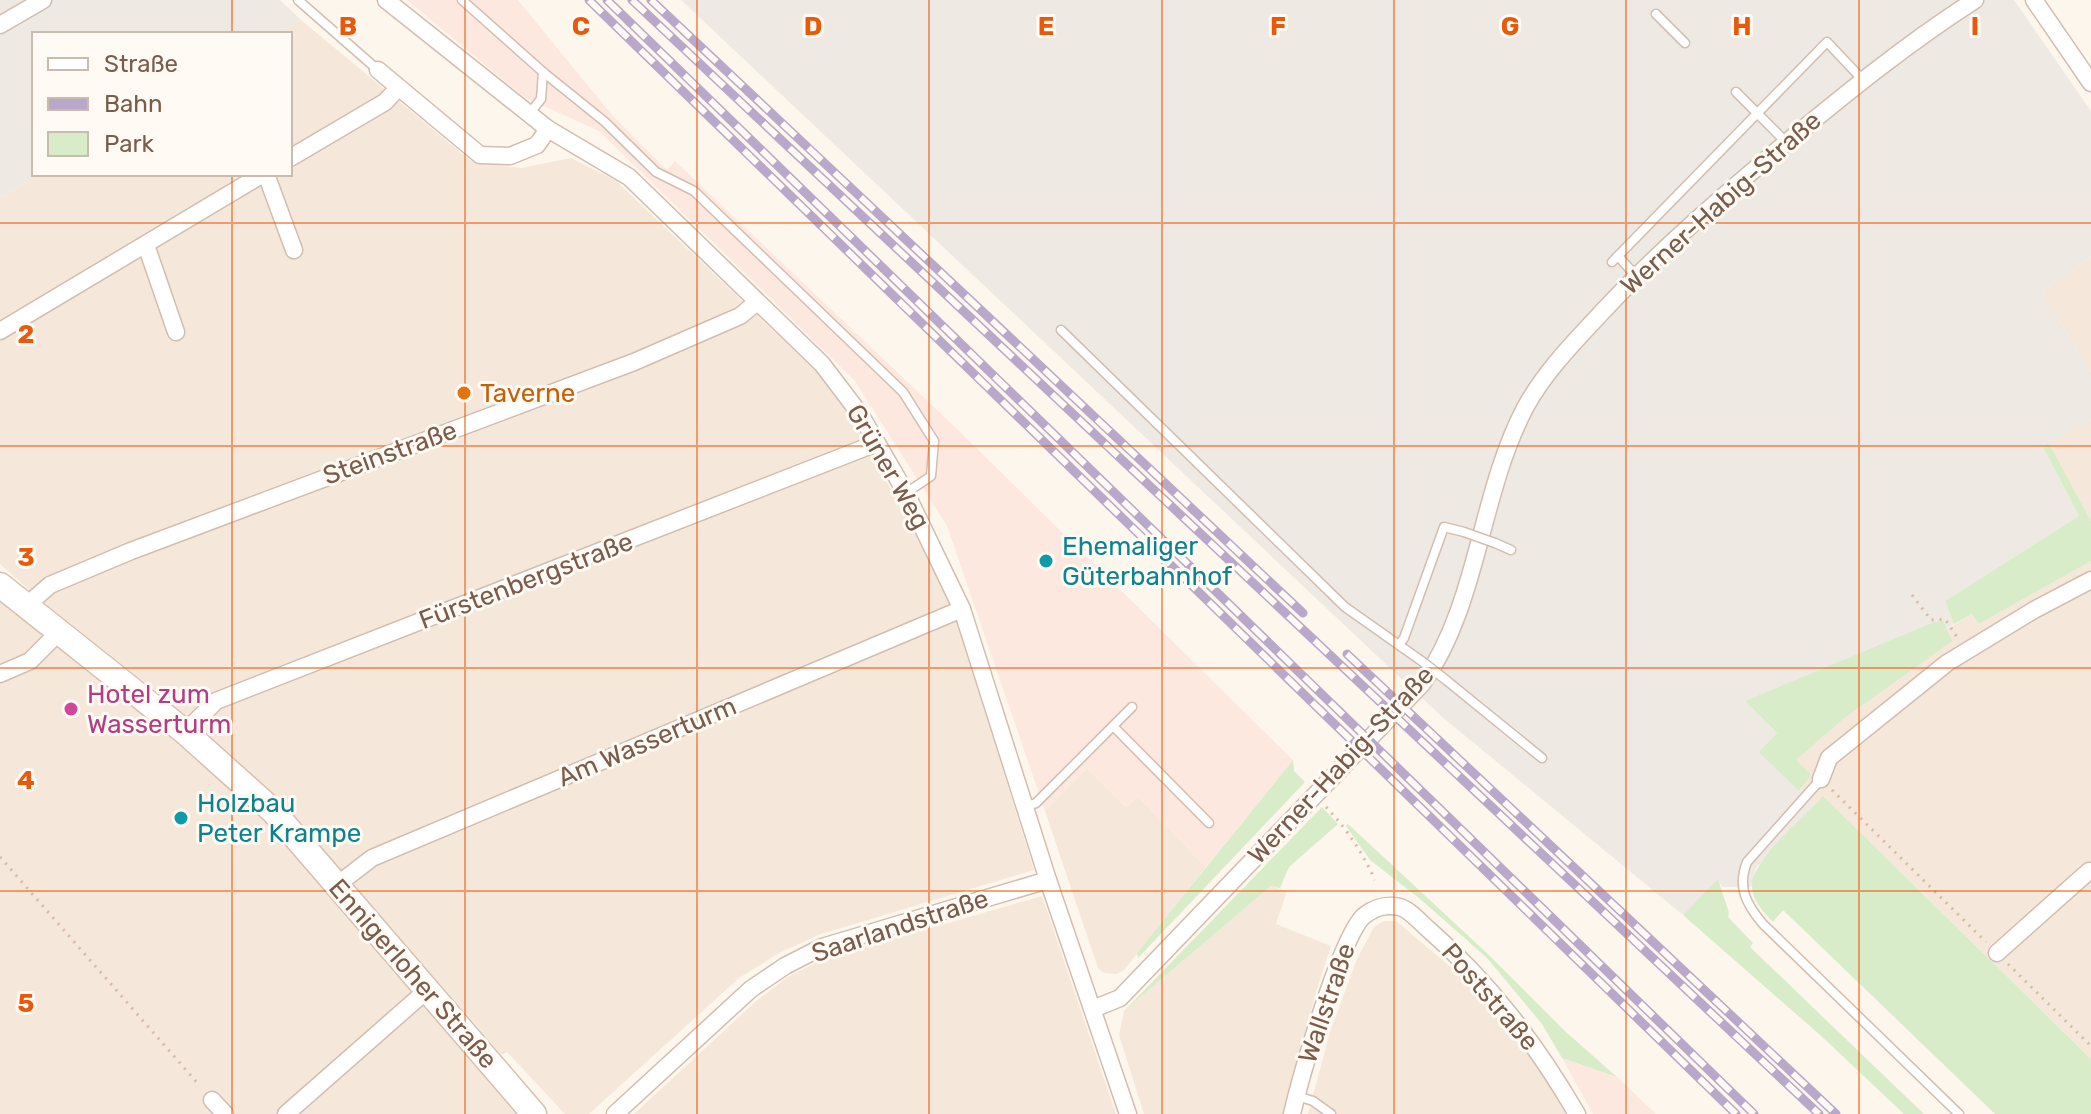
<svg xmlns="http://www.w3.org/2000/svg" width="2091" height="1114" font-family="Rubik,sans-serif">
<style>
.residential{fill:#f5e8da}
.commercial{fill:#fde8e0}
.industrial{fill:#efe9e4}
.green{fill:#d8ecc9}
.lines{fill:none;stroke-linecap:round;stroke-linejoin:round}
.service-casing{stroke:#d1beb0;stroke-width:11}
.minor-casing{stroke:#d1beb0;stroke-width:19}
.secondary-casing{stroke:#d6c0b0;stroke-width:27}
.path{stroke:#d9b8a5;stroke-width:3;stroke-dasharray:2 6;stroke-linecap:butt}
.service{stroke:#fff;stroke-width:8}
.minor{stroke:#fff;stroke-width:16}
.secondary{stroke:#fff;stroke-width:24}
.rail-casing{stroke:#b9a8c9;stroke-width:9}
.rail{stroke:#fffaf3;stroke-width:6;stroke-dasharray:18;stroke-linecap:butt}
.service-bridge-casing{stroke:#d1beb0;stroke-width:11;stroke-linecap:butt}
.service-bridge{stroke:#fff;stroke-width:8}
.grid{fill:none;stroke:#e8590c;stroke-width:2;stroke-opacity:0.55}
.food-dot{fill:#e8710a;stroke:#fffaf3;stroke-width:3}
.culture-dot{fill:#0f9aa8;stroke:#fffaf3;stroke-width:3}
.hotel-dot{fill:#d1479c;stroke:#fffaf3;stroke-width:3}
.labels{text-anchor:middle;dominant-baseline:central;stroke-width:6;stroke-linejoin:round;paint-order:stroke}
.street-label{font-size:26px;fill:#7a5c4d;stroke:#fffaf3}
.food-label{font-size:26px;fill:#c56008;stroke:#fffaf3;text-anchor:start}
.culture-label{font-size:26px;fill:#0d838f;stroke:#fffaf3;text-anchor:start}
.hotel-label{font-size:26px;fill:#b23c85;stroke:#fffaf3;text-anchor:start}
.grid-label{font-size:26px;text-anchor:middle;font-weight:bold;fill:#e8590c;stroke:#fffaf3;stroke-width:6;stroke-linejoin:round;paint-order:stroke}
</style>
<rect width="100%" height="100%" fill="#fdf6ec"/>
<g class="residential">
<path d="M301,20L471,161L521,168L571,158L615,180L835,389L920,542L952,607L1034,870L818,935L779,953L739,978L589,1114H565L507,1052L502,1055L282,803L162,696L42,601L0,564V198L40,174H290V34H277Z"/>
<path d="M2091,257V372L2042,292Z"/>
<path d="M2091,420V521L2049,443Z"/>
<path d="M2091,561V1059L1824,797L1814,806L1799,791L1810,775L1795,760L1842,719L1951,641L1947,629L1972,614L1979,624Z"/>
<path d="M0,601L147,713L264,818L520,1114H0Z"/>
<path d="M1087,768L1126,807L1138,797L1206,867L1124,970L1117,974L1104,973L1098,968L1045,811Z"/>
<path d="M1271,886L1287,891L1276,924L1331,946L1316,992L1284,1114H1144L1119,1035L1124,1011Z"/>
<path d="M1042,896L1116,1114H634L755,1002L789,976L826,958Z"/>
<path d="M1384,921H1396L1459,974L1508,1028L1534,1062L1566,1114H1308L1330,1032L1357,959L1374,927Z"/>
</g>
<g class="commercial">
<path d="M407,0H518L612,115L667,170L675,161L956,428L1293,760L1206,867L1138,797L1126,807L1087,768L1045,811L947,526L855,381L599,131L524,97Z"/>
<path d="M1562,1058L1617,1077L1656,1114H1593Z"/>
</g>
<g class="industrial">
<path d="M0,0H280L301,20L277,34H34V174H40L0,198Z"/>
<path d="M681,0H2014L2091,111V257L2042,292L2091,372V420L2043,447L2079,516L1945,601L1954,624L1947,629L1943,621L1745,701L1777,733L1760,751L1814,806L1756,868L1751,887H1722L1718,880L1683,915L1441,716Z"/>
</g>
<g class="green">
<path d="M2049,443L2091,521V561L1979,624L1972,614L1954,624L1945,601L2079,516L2043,447Z"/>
<path d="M1943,620L1952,641L1843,719L1796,760L1811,775L1799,791L1759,752L1777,733L1745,701L1932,623Z"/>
<path d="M1293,760L1294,771L1305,782L1138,958L1137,953Z"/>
<path d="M1823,796L2091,1059V1114H1995L1783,910L1773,922C1763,912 1751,900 1752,884C1753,860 1806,815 1823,796Z"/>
<path d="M1322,807L1338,824L1289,867L1280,888L1271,886L1124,1011Z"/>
<path d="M1348,824L1490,956L1566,1032L1617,1077L1562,1058L1542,1024L1487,958L1419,898L1370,860L1346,826Z"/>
<path d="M1718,879L1729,913L1728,917L1753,943L1750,947L1924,1114H1904L1819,1034L1683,915Z"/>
</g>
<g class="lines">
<g class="service-casing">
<g id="service">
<path d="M298,0L378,70"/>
<path d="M462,0L543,72L605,122L656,172L694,191L903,392L934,441L931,476L906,493"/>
<path d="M1656,14L1685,43"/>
<path d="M1736,92L1786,142"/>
<path d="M529,114L541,99L543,72"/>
<path d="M1618,256L1636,276"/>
<path d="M1612,262L1827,42L1862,79"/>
<path d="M1061,330L1345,607L1423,662"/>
<path d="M1495,543L1511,550"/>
<path d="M1399,645L1404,638L1444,527L1464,532"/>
<path d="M1446,680L1542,758"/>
<path d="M1113,726L1209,823"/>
<path d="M1821,779L1747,862C1737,887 1746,904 1763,924L1959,1114"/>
<path d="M1025,807L1036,803L1132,707"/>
<path d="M1297,1096L1313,1101L1331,1114"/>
</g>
</g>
<g class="minor-casing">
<g id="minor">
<path d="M386,0L548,129L629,177L822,364L860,414L906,493L962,609L1048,880L1128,1114"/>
<path d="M2034,0L2091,83"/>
<path d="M0,25L43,0"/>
<path d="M378,70L480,155L510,156L537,145L548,129"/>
<path d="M290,158L385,102L398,88"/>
<path d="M266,174L294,250"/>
<path d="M146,245L176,332"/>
<path d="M0,331L263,174"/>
<path d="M26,606L50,585L131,551L634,362L740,316L756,303"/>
<path d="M0,674L30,661L58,633"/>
<path d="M185,732L216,701L877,443"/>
<path d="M1821,779L1829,758L1947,663L2034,610L2091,580"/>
<path d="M337,885L372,858L962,609"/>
<path d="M1997,953L2089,871"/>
<path d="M1093,1009L1120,998L1422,684C1479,603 1479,496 1525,408C1545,371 1576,340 1605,309C1661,249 1724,195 1787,142C1849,91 1908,43 1975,0"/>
<path d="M212,1100L225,1114"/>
<path d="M286,1114L426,991"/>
<path d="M615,1114L751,989L785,966L822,947L1048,880"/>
<path d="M1292,1114C1300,1080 1342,931 1365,915C1376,907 1386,904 1400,907C1410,910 1420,922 1428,929C1490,983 1536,1044 1577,1114"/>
</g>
</g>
<g class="secondary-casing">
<path id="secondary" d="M0,585L185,732L273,811L534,1114"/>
</g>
<g class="path">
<path d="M1912,595L1931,620L1945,619L1957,637"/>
<path d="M1832,790L1986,942"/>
<path d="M1326,807C1347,829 1362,852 1375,880"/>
<path d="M0,857L200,1086"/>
<path d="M2008,964L2091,1046"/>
</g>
<use href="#service" class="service"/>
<use href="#minor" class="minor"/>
<use href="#secondary" class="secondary"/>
<g class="rail-casing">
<g id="rail">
<path d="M589,0L1736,1114"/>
<path d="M607,0L1754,1114"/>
<path d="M632,0L1819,1114"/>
<path d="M651,0L1303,613"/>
<path d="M1347,654L1836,1114"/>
</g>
</g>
<use href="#rail" class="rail"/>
<g class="service-bridge-casing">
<g id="service-bridge">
<path d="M1464,532L1495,543"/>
<path d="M1423,662L1446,680"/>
</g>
</g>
<use href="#service-bridge" class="service-bridge"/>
</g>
<path class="grid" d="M232,0V34M465,0V1114M697,0V1114M929,0V1114M1162,0V1114M1394,0V1114M1626,0V1114M1859,0V1114M232,174V1114M0,223H2091M0,446H2091M0,668H2091M0,891H2091"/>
<circle class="food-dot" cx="464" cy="393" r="8"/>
<g class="culture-dot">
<circle cx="1046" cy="561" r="8"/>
<circle cx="181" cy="818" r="8"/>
</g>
<circle class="hotel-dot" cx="71" cy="709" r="8"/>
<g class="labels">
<g class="street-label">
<text transform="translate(1721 203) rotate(-42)">Werner-Habig-Straße</text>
<text transform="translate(390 453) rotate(-20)">Steinstraße</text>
<text transform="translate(888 467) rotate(60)">Grüner Weg</text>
<text transform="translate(526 581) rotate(-21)">Fürstenbergstraße</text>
<text transform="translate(647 742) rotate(-23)">Am Wasserturm</text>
<text transform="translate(1341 765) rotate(-47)">Werner-Habig-Straße</text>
<text transform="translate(900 926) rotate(-18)">Saarlandstraße</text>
<text transform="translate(413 974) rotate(49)">Ennigerloher Straße</text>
<text transform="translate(1490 997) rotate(49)">Poststraße</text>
<text transform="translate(1327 1003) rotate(-71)">Wallstraße</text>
</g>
<g class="food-label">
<text x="480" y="393">Taverne</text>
</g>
<g class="culture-label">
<text x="1062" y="546">Ehemaliger<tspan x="1062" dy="30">Güterbahnhof</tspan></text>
<text x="197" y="803">Holzbau<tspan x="197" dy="30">Peter Krampe</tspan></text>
</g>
<g class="hotel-label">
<text x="87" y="694">Hotel zum<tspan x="87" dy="30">Wasserturm</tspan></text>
</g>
</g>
<g class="grid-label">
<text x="348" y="35">B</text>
<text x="581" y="35">C</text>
<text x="813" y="35">D</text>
<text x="1046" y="35">E</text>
<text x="1278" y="35">F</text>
<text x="1510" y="35">G</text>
<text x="1742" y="35">H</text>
<text x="1975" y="35">I</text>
<text x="26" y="343">2</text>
<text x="26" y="566">3</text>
<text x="26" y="789">4</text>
<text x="26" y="1012">5</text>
</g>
<rect x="32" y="32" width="260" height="144" fill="#fffaf3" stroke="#cabbb1" stroke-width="2"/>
<rect x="48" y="58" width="40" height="12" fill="#ffffff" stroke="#cabbb1" stroke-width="2"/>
<text x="104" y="72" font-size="24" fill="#7a5c4d">Straße</text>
<rect x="48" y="98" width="40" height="12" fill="#b9a8c9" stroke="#cabbb1" stroke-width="2"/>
<text x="104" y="112" font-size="24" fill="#7a5c4d">Bahn</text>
<rect x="48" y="132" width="40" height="24" fill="#d8ecc9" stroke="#cabbb1" stroke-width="2"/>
<text x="104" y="152" font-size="24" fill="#7a5c4d">Park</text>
</svg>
